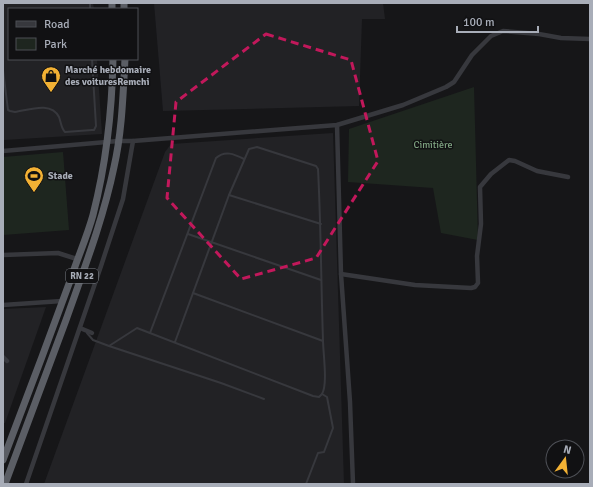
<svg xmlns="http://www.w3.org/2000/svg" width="593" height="487" font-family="Signika,sans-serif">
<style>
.built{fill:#222225}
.green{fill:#1e261f}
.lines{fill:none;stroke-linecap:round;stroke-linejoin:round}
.service{stroke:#37383d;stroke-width:2}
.minor{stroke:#37383d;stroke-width:4.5}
.trunk{stroke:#5b5e65;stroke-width:7}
.marked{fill:none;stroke:#c2185b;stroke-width:3;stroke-dasharray:8 5;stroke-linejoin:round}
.labels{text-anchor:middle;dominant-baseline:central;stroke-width:3;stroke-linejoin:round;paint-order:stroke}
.shield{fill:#111113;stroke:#7b7e86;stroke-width:1}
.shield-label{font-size:9px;font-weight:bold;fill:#a8adb8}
.poi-label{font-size:10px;font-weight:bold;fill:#a8adb8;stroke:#111113;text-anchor:start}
.park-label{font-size:10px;fill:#7fa381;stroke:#111113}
</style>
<rect width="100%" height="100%" fill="#161618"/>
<g class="built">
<path d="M3,3H93L94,9H9V59H97L102,134L4,140Z"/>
<path d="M154,3H383L385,19H362L359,106L163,111Z"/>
<path d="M333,133L344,484H44L165,152L171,144Z"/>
<path d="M46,307L5,423H3V309Z"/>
</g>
<g class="green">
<path d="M474,87L478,240L441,233L433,188L348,182L349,129Z"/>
<path d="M63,152L69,230L3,235V157Z"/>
</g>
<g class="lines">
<g class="service">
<path d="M90,3V9"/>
<path d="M3,70L8,110L10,111L15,112C29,110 51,101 59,117C61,122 61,128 65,132L92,130H94L96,126L92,59"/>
<path d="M229,195L321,224"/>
<path d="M188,234L321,280"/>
<path d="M193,293L323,341"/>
<path d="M87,333L93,340L109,346L137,328L313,396L319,397L322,394C328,384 323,353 323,340C321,283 321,226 318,169L316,166L257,147L249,149L229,195L175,342"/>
<path d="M150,333L216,158C225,150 234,154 244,159"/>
<path d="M109,346L221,383L264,399"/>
<path d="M306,484L318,453L324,452L333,428L327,397L322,394"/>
</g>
<g class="minor">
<path d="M337,125L341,274L350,402L353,484"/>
<path d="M3,151L118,141H133L337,125L403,105L446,87L454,82L472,55L491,36L503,31L539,34L561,38L590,39"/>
<path d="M3,255L58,253L77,259"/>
<path d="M341,274L415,285L471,288L475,287L478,283L477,256L481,224L480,187L491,174L509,160L515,161L537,171L568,177"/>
<path d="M3,305L62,301"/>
<path d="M80,328L92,333"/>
<path d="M3,357L7,361"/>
<path d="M26,484L101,266L123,199L133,141"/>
</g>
<g class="trunk">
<path d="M112,3V9"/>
<path d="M124,3V9"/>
<path d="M3,460C26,400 48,341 70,281C77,259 87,237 93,215C106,164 112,112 113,59"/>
<path d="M5,484C25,429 46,375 66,320C84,269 103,220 114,167C122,132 123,95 125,59"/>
</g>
</g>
<path class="marked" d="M266,34L351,60L378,161L316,258L241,279L167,198L176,102Z"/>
<defs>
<g id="shop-pin" transform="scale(1)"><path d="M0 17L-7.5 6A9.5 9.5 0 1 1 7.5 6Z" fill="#f2b134" stroke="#111113"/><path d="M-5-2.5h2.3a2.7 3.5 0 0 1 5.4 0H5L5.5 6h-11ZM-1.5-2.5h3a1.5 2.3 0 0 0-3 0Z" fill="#111"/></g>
<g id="stadium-pin" transform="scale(1)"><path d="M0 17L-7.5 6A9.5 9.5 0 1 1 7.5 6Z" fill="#f2b134" stroke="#111113"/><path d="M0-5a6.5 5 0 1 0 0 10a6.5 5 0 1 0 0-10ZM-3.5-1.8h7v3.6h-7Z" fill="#111"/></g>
</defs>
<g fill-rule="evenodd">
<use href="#shop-pin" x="51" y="76"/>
<use href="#stadium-pin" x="34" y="176"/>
</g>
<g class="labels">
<rect class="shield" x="66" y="269" width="32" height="14" rx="3"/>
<g class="shield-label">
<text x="82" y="276">RN 22</text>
</g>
<g class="poi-label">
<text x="65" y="70">Marché hebdomaire<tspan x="65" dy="12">des voituresRemchi</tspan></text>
<text x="48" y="176">Stade</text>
</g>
<g class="park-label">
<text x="433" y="145">Cimitière</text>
</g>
</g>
<rect width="593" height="487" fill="none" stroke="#a8adb8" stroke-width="8"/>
<rect x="8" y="8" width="130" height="52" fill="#111113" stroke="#4d4f55"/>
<rect x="16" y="21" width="20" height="6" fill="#37383d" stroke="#4d4f55"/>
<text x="44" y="28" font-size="12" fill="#a8adb8">Road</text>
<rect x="16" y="38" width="20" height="12" fill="#1e261f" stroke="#4d4f55"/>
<text x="44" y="48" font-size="12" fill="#a8adb8">Park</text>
<g transform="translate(565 459) rotate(15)"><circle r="19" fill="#111113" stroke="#4d4f55"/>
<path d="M0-3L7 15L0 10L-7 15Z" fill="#f2b134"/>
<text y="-6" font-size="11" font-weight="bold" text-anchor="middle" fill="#a8adb8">N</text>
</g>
<path d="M457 26v6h81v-6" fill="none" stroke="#a8adb8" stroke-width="2"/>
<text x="463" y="26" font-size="12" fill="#a8adb8" stroke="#111113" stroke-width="3" paint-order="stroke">100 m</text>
</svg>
